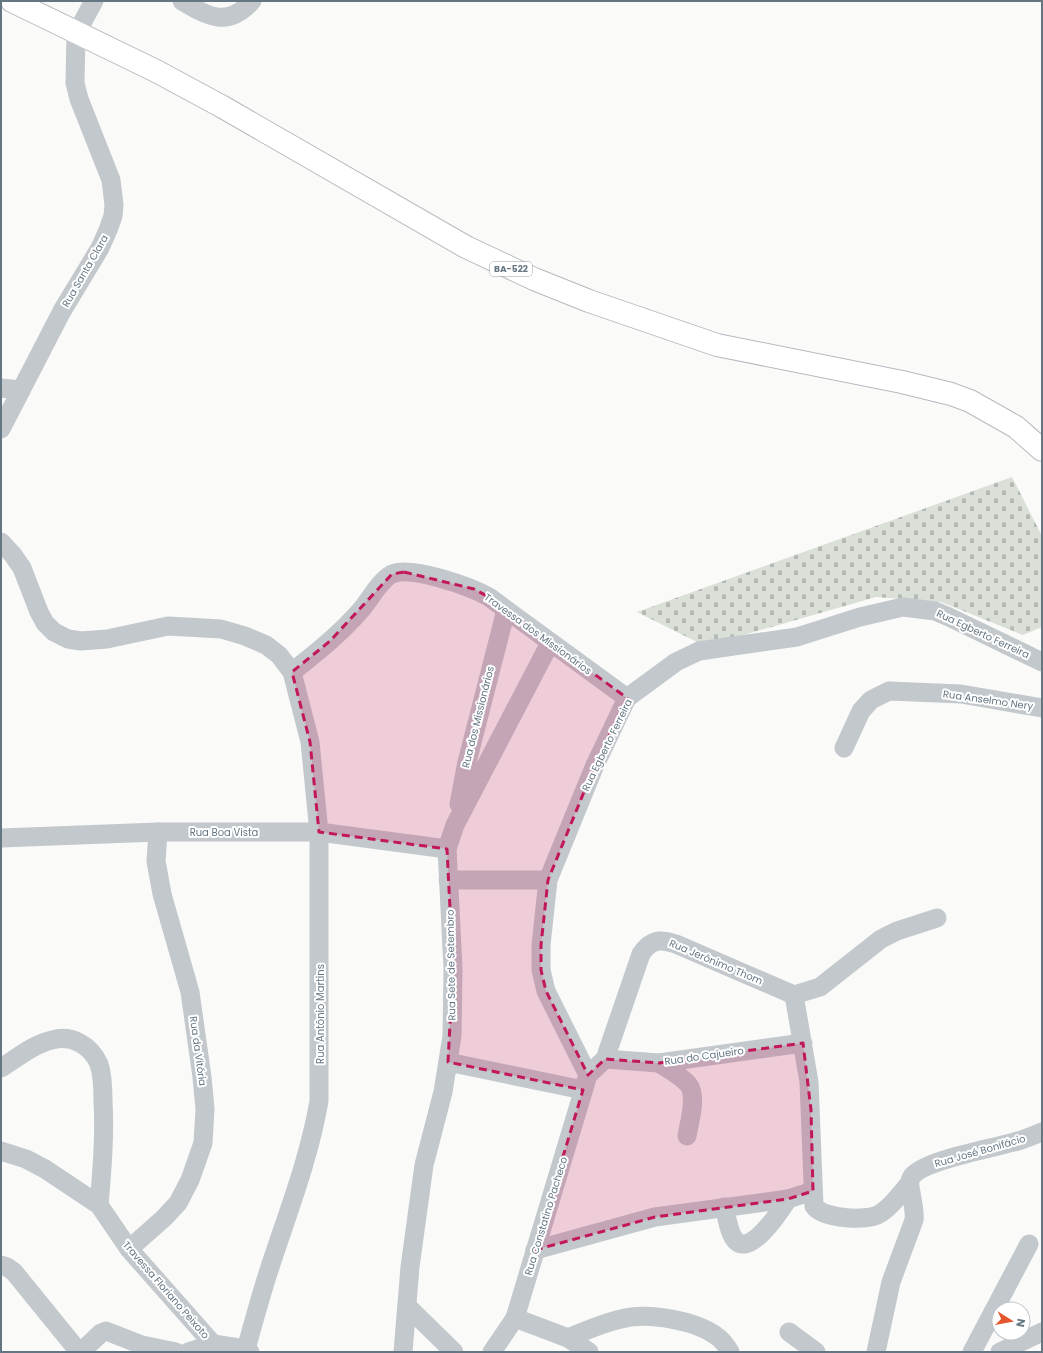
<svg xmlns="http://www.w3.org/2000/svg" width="1043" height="1353" font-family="Poppins,sans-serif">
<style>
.cemetery{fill:url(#cemetery-stones)}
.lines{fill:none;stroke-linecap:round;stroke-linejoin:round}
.major-casing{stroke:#b5babe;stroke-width:24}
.minor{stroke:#c3c8cc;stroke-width:19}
.major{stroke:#fff;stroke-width:22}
.marked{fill:#c2185b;fill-opacity:0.2;stroke:#c2185b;stroke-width:3;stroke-dasharray:8 5;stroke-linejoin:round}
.labels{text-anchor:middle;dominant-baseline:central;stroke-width:4;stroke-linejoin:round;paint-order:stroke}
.shield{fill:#fff;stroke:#939fa8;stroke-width:1}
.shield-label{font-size:9px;font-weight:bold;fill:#657683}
.street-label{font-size:10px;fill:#657683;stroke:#fff}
</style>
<defs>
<pattern id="cemetery-stones" width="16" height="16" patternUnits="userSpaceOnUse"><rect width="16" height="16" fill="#dadfd7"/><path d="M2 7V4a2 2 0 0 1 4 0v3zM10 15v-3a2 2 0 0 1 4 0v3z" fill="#b4b9b4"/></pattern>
</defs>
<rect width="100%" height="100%" fill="#fafaf8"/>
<path class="cemetery" d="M1012,477L1042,536V627L1023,635L941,602L876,597L705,646L637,612Z"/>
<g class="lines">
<g class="major-casing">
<path id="major" d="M12,1L156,71L221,106L466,247L534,279L589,301L717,345L902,382L951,394L970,401L1016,427L1042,450"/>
</g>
<g class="minor">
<path d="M182,1C209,17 228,28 252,1"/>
<path d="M1,388L21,390"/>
<path d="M1,429L62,311L100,248L108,230L113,216L114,205L111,180L79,99L75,83L76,34L94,1"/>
<path d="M1,542L13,555L22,568L39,612L45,623L54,632L68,639L81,641L107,639L168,626L221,629L245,636L266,645L279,655L292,672L310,742L319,832V1101C309,1159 288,1212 270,1267C261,1294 254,1321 246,1349"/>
<path d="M292,672C316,653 340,634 360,611C370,600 379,581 392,574C411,565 471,587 489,597L627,698"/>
<path d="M844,748L861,711L871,700L889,691L961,694L1042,708"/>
<path d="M459,804L467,762L506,610"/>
<path d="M1,838L158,832H319L447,849"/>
<path d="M448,880H548"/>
<path d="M794,995L809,1082L814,1206C823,1219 869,1222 881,1213C892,1206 900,1194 909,1184"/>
<path d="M794,995L820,987L881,939L897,931L937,918"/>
<path d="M605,1059L659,1063L803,1043"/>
<path d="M448,1062L583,1090"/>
<path d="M659,1063C668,1069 680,1075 688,1084C698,1096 689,1122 687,1136"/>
<path d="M1,1068C17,1058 34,1044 52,1040C72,1034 91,1046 99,1064C103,1076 103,1089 103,1101C105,1135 102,1170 99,1205"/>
<path d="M588,1075L546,991L541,970V945L548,880L595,765L627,698L676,662L699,651L797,637L860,617L903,607L935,611L949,617L1042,662"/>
<path d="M1,1151L26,1159L45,1169L99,1205L129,1249L213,1344L246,1349L250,1352"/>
<path d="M724,1207C727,1216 728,1229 733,1237C747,1263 781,1210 788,1199"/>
<path d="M129,1249L164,1218L178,1203L190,1180L203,1143L205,1109L202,1077L190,992L162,894L156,861L158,832"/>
<path d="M535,1250L655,1217L788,1199L813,1191"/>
<path d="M1,1265L7,1267L14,1272L79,1352"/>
<path d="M408,1307L454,1352"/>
<path d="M515,1318L568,1338L589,1352"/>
<path d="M789,1332L816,1352"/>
<path d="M568,1338C585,1331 603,1323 621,1319C647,1312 697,1320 719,1338C723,1341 727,1347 730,1352"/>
<path d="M81,1352L101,1333L106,1331L142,1345L176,1352"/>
<path d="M188,1352L213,1344"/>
<path d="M403,1352L410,1267L424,1165L443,1092L452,1036L453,968L447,849L455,825L550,643"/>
<path d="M492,1352L515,1318L588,1075L605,1059L641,954C651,939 660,939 676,944L794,995"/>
<path d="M876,1352L891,1282L914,1220C916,1208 907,1185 911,1178C920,1161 990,1149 1010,1143C1021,1141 1032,1136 1042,1132"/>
<path d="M972,1352L1029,1244"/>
<path d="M1000,1352L1042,1332"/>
</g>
<use href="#major" class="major"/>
</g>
<path class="marked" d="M404,572L474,589L489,597L627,698L595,765L548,880L541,945V970L546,991L588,1075L605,1059L659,1063L803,1043L811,1110L813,1191L788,1199L655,1217L535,1250L583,1090L448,1062L453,968L447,849L319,832L310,742L292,672L330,641L392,574Z"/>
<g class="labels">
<rect class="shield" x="490" y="262" width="42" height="14" rx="3"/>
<g class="shield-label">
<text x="511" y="269">BA-522</text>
</g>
<g class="street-label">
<text transform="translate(85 271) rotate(-60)">Rua Santa Clara</text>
<text transform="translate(538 634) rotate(36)">Travessa dos Missionários</text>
<text transform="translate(983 634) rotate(25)">Rua Egberto Ferreira</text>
<text transform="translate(988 700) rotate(8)">Rua Anselmo Nery</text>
<text transform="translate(478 717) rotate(-76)">Rua dos Missionários</text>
<text transform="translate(607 745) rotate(-64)">Rua Egberto Ferreira</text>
<text x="224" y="832">Rua Boa Vista</text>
<text transform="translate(716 962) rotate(23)">Rua Jerônimo Thom</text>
<text transform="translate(451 965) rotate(-91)">Rua Sete de Setembro</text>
<text transform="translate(320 1014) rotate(-90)">Rua Antônio Martins</text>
<text transform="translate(198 1051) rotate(82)">Rua da Vitória</text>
<text transform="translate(704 1056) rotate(-8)">Rua do Cajueiro</text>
<text transform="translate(980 1151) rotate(-16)">Rua José Bonifácio</text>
<text transform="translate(546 1216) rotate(-73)">Rua Constatino Pacheco</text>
<text transform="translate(166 1290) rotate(49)">Travessa Floriano Peixoto</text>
</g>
</g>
<rect width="1043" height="1353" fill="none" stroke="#657683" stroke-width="4"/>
<g transform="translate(1011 1321) rotate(101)"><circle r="19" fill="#ffffff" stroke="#c1c8cd"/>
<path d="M0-3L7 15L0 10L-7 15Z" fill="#e4572e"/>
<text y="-6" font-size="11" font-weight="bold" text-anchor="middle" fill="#657683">N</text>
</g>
</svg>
